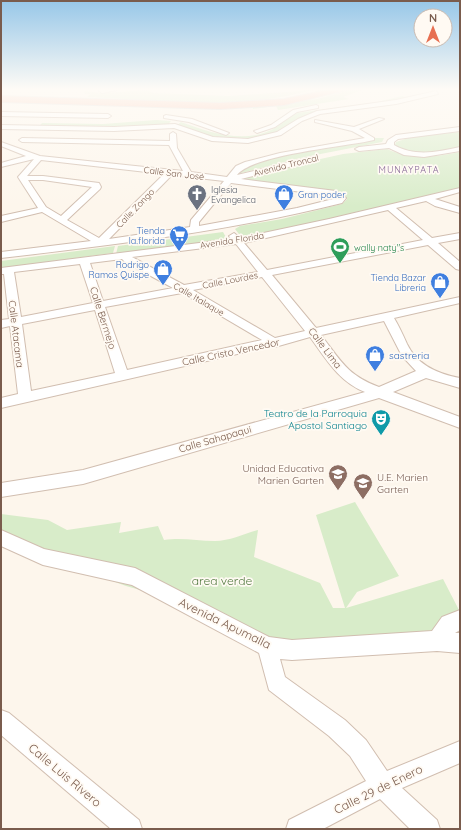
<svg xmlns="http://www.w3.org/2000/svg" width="461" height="830" font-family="Quicksand,sans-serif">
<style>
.green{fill:#d8ecc9}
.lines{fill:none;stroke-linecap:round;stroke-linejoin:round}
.minor-casing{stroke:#d1beb0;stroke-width:2}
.highway-casing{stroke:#dad1cd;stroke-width:2}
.minor{fill:#fff;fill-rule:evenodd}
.highway{fill:#f7b7a3;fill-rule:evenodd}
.labels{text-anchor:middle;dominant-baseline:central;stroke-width:3.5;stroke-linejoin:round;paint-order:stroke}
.far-street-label{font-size:9px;fill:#7a5c4d;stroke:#fffaf3}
.far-neighbourhood-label{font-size:9px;letter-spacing:1px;fill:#846695;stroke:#fffaf3}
.far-worship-label{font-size:9px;fill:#5b616d;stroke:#fffaf3;text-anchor:start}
.far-shop-label{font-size:9px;fill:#366cbe;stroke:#fffaf3;text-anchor:end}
.far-leisure-label{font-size:9px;fill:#27864d;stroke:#fffaf3;text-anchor:start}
.street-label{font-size:10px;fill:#7a5c4d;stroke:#fffaf3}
.shop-label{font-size:10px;fill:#366cbe;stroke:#fffaf3;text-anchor:start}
.culture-label{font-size:10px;fill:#0d838f;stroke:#fffaf3;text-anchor:end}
.education-label{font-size:10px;fill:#785e54;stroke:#fffaf3;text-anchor:end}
.near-park-label{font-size:12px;fill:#537a41;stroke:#fffaf3}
.near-street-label{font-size:12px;fill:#7a5c4d;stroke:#fffaf3}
</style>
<rect width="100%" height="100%" fill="#fdf6ec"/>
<g class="green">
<path d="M148,90L153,93L229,96L313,90C242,110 159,100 87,97L90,94H85L84,91L103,93Z"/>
<path d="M350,90H362L343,97L349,99L278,110L276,106L253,109V107L317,99Z"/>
<path d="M402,96L412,99L313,114L286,131L243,142L210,140L176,128V126L181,122C208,132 243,144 271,130C280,126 287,117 297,113L377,102Z"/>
<path d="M156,120L171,121L167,126L38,128L42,123L103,124Z"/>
<path d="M460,132V147C440,150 412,160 395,145L396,142L411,137Z"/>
<path d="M373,138H384L382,142L300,158L237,174C255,150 343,152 373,138Z"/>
<path d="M387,149C412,160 435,157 460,152V189L304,226L242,238L235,229L240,226L282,219L342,204L347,199L338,194L235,178L343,154Z"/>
<path d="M223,232L227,239L116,254L118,246Z"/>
<path d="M115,246L113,253L1,268V261Z"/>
<path d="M355,502L399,576L357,592L346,608L443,579L460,612V629L395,648L383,655L364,654L288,655L158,595L126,586L1,540V514L48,520L67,530L121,522L119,533L158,526L164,540C182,537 197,541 215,541C230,541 244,534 258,530L254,557L320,583L333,608H345L316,515Z"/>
</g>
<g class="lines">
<g class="minor-casing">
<g id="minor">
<path d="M117,90L102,93L99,91L100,90Z"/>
<path d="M436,91L438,94L396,104L320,114L302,121L281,135L248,143L212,141L174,128L114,131L1,129V125L114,127L175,124L213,137L248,139L277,132L298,119L317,111L396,100Z"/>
<path d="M316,105L318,106V108L297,112L275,127L257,133L254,131L271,125L293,110Z"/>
<path d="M1,112L108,114L111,116L108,118L1,116Z"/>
<path d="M166,115L192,119L229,133L226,135L189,122L164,118V116Z"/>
<path d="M379,118L384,119L359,129L374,138V140C345,147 254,154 237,175L316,156V160L241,179L336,191L346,198L342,203C230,231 115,245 1,258V252L91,241L42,212L1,222V216L38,208L18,177L34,159L1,167V163L26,156L1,146V142L40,156L183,171L169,145L22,142L19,140L22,138L170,141V134L173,132L176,134L177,148L191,172L227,177L236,166L245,162L280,153L365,138L352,131L315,122V120L354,127ZM41,160L164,174L99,238L67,220L100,189L101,187L99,183L43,176H27ZM172,175L224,181L191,220L190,227L109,239ZM28,180H43L92,187L61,216L46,207ZM231,183L334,196L337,198L297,208L199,226V222Z"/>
<path d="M460,127V131L398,139L394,142V145C415,157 437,152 460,147V151L424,157L404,155L389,148L359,151L355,149L359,147L386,144L388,140L396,135Z"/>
<path d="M460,188V192L435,199L460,207V213L435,206L426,201L396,208L432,238L460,233V239L438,243L460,262V270L456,269L428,245L272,275L316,328L460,297V303L394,318C399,326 403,335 407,344C417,365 438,374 460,378V388L426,378L393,392L460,417V428L379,398L83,484L1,497V483L83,470L365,392C339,382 326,359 310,337L275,347L272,346L1,408V398L18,394L10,326L1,328V320L9,319L4,274H1V268L231,239L229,236L234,233L240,238L329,219ZM388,210L423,240L267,270L244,243ZM236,244L258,272L184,285L132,257ZM122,259L125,262L173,288L103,301L90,263ZM80,264L93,303L21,317L14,272ZM262,277L305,331L275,338L193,290ZM182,293L262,340L127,370L105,307ZM95,310L115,373L31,391L22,324ZM384,321L402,356L416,371L379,387C347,375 341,361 321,335Z"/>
<path d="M1,530L44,549L135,568L269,637L292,640L432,631L442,617L460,610V630L455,633H460V653L437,651L292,660L280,659L285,677L345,720L366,740L387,771L460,741V763L402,788L437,820L440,829H410L380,799L323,829H286L289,820L366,781L350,756L329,736L269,690L259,653L132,585L43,565L1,546Z"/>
<path d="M1,710L9,713L139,820L142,829H111L1,735Z"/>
</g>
</g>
<g class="highway-casing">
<path id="highway" d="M327,90H346L284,105L220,109L1,102V96L220,103L284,99Z"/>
</g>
<use href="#minor" class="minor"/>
<use href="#highway" class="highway"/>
</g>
<linearGradient id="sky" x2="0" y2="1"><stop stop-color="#97c7e8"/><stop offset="0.43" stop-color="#fefbf6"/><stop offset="1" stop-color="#fefbf6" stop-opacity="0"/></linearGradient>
<rect width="461" height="207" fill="url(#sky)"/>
<defs>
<g id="church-pin" transform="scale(1)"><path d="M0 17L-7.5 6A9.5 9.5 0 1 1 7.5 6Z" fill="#6b7280" stroke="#fffaf3"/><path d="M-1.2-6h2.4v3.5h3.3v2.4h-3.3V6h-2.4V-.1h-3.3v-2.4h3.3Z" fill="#fff"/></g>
<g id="shop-pin" transform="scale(1)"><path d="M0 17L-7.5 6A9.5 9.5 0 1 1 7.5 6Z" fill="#3f7fe0" stroke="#fffaf3"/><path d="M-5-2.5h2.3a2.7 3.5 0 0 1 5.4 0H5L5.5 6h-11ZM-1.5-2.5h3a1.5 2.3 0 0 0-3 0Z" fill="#fff"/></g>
<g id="supermarket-pin" transform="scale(1)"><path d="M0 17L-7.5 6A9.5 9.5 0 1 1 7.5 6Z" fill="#3f7fe0" stroke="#fffaf3"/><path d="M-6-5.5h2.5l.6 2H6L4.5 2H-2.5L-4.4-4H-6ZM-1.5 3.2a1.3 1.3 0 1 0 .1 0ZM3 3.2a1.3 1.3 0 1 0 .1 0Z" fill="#fff"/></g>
<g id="stadium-pin" transform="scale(1)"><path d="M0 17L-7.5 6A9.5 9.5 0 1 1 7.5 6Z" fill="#2e9e5b" stroke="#fffaf3"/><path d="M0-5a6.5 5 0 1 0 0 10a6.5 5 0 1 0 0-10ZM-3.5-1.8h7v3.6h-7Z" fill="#fff"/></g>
<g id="theatre-pin" transform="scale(1)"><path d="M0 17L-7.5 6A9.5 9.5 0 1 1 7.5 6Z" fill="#0f9aa8" stroke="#fffaf3"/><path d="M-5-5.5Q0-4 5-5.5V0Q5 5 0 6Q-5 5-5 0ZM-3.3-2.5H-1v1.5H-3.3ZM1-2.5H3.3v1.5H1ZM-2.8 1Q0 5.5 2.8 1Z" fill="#fff"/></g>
<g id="school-pin" transform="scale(1)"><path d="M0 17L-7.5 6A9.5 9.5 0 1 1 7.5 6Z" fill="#8d6e63" stroke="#fffaf3"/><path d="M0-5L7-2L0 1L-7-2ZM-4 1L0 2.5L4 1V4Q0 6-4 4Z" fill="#fff"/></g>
</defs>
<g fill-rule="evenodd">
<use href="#church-pin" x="197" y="194"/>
<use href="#shop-pin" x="284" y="194"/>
<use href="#supermarket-pin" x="179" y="235"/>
<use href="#stadium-pin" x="340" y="247"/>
<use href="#shop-pin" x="163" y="269"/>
<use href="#shop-pin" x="440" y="282"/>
<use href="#shop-pin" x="375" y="355"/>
<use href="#theatre-pin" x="381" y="419"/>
<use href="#school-pin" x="338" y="474"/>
<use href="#school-pin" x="363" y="483"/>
</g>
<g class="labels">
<g class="far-street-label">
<text transform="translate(286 165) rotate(-14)">Avenida Troncal</text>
<text transform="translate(174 173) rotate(7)">Calle San José</text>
<text transform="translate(135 208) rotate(-46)">Calle Zongo</text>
<text transform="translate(232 240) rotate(-9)">Avenida Florida</text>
<text transform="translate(230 280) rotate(-11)">Calle Lourdes</text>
<text transform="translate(199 299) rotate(30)">Calle Italaque</text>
</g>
<g class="far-neighbourhood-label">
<text x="409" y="169">MUNAYPATA</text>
</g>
<g class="far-worship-label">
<text x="211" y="189">Iglesia<tspan x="211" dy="10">Evangelica</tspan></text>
</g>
<g class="far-shop-label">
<text x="298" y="194" text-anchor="start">Gran poder</text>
<text x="165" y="230">Tienda<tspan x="165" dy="10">la.florida</tspan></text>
<text x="149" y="264">Rodrigo<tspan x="149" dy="10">Ramos Quispe</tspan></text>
<text x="426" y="277">Tienda Bazar<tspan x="426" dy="10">Libreria</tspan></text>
</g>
<g class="far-leisure-label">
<text x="354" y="247">wally naty"s</text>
</g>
<g class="street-label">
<text transform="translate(103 318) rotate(72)">Calle Bermejo</text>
<text transform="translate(16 334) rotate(83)">Calle Atacama</text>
<text transform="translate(325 348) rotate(53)">Calle Lima</text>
<text transform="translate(231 352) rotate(-12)">Calle Cristo Vencedor</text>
<text transform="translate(215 439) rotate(-16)">Calle Sahapaqui</text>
</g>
<g class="shop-label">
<text x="389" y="355">sastreria</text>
</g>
<g class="culture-label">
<text x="367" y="413">Teatro de la Parroquia<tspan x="367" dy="12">Apostol Santiago</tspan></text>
</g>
<g class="education-label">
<text x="324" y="468">Unidad Educativa<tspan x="324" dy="12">Marien Garten</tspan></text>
<text x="377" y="477" text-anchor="start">U.E. Marien<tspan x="377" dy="12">Garten</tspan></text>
</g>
<g class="near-park-label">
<text x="222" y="580">area verde</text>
</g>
<g class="near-street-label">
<text transform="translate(225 623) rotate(26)">Avenida Apumalla</text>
<text transform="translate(65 775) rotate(40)">Calle Luis Rivero</text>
<text transform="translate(378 789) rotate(-26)">Calle 29 de Enero</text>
</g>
</g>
<rect width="461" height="830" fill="none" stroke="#7a5c4d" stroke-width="4"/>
<g transform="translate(433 28)"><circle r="19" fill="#fffaf3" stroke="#cabbb1"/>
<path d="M0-3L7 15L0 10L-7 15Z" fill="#e76f51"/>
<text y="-6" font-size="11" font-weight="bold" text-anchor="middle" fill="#7a5c4d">N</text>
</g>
</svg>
